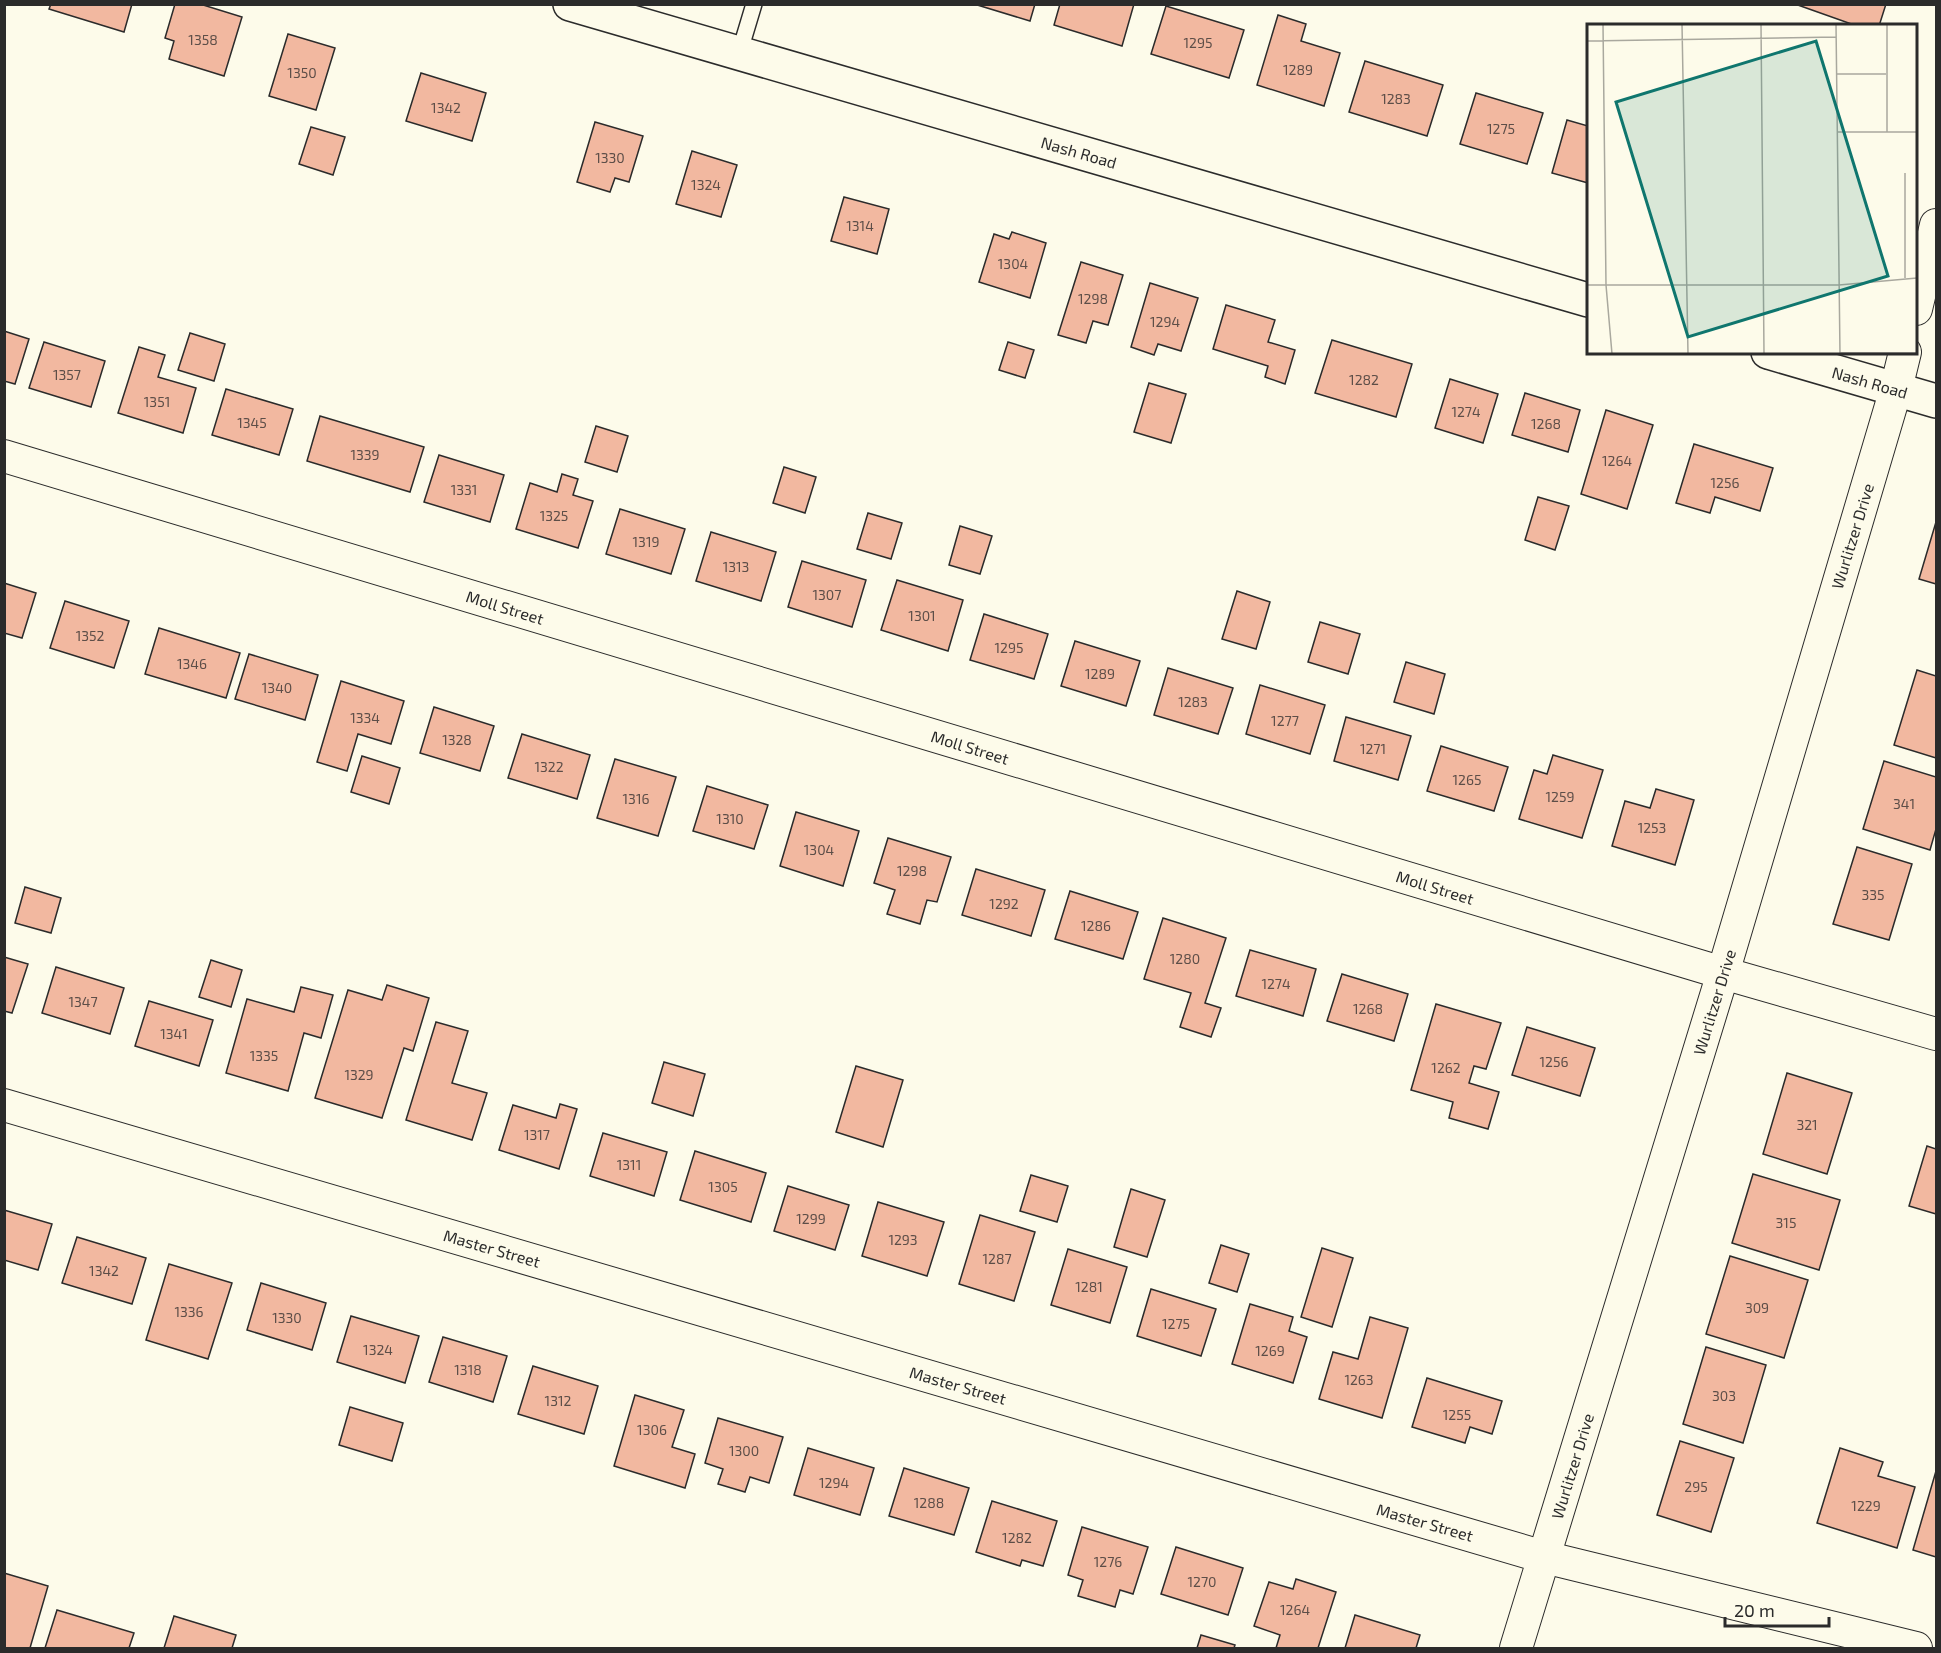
<svg xmlns="http://www.w3.org/2000/svg" width="1941" height="1653" font-family="'Exo 2',sans-serif">
<style>
.building{fill:#f2b8a0;stroke:#2b2b2b;stroke-width:1.5}
.lines{fill:none;stroke-linecap:round;stroke-linejoin:round}
.service-casing{stroke:#2b2b2b;stroke-width:18}
.minor-casing{stroke:#2b2b2b;stroke-width:34}
.secondary-casing{stroke:#2b2b2b;stroke-width:36}
.service{stroke:#fdfbea;stroke-width:15}
.minor{stroke:#fdfbea;stroke-width:32}
.secondary{stroke:#fdfbea;stroke-width:33}
.labels{text-anchor:middle;dominant-baseline:central;stroke-width:4.5;stroke-linejoin:round;paint-order:stroke}
.number-label{font-size:14px;fill:#5d4e48}
.street-label{font-size:16px;fill:#2b2b2b;stroke:#fdfbea}
.inset-road{fill:none;stroke:#a9a89e;stroke-width:1.5}
.view{fill:#0f766e;fill-opacity:0.15;stroke:#0f766e;stroke-width:3}
.inset-edge{fill:none;stroke:#2b2b2b;stroke-width:3}
</style>
<rect width="100%" height="100%" fill="#fdfbea"/>
<g class="building">
<path d="M51,4H132L124,32L49,9Z"/>
<path d="M175,4H200L242,17L224,76L169,59L174,41L165,38Z"/>
<path d="M974,4H1035L1030,21Z"/>
<path d="M1060,4H1134L1122,46L1054,25Z"/>
<path d="M1795,4H1886L1879,26H1857Z"/>
<path d="M1166,6L1244,30L1229,78L1151,54Z"/>
<path d="M1278,15L1306,24L1301,41L1340,53L1324,106L1257,85Z"/>
<path d="M288,34L335,48L316,110L269,96Z"/>
<path d="M1365,61L1443,85L1427,136L1349,112Z"/>
<path d="M421,73L486,93L472,141L406,121Z"/>
<path d="M1476,93L1543,113L1527,164L1460,144Z"/>
<path d="M1567,120L1588,126V183L1552,173Z"/>
<path d="M595,122L643,136L629,182L615,178L610,192L577,182Z"/>
<path d="M311,127L345,137L333,175L299,164Z"/>
<path d="M692,151L737,165L721,217L676,204Z"/>
<path d="M844,197L889,209L877,254L831,241Z"/>
<path d="M1012,232L1046,243L1030,298L979,282L994,234L1009,239Z"/>
<path d="M1081,262L1123,275L1108,325L1093,321L1086,343L1058,335Z"/>
<path d="M1150,283L1198,298L1181,351L1158,344L1154,355L1131,347Z"/>
<path d="M1226,305L1275,320L1268,342L1295,350L1285,384L1265,377L1268,366L1213,349Z"/>
<path d="M4,331L29,339L15,384L4,381Z"/>
<path d="M190,333L225,344L214,381L178,370Z"/>
<path d="M1332,340L1412,364L1396,417L1315,393Z"/>
<path d="M44,342L105,361L91,407L29,388Z"/>
<path d="M1008,342L1034,350L1025,378L999,370Z"/>
<path d="M139,347L165,355L158,377L196,388L183,433L118,413Z"/>
<path d="M1450,379L1498,394L1483,443L1435,428Z"/>
<path d="M1149,383L1186,394L1171,443L1134,432Z"/>
<path d="M226,389L293,409L279,455L212,435Z"/>
<path d="M1525,393L1580,410L1568,452L1512,435Z"/>
<path d="M1606,410L1653,425L1627,509L1581,494Z"/>
<path d="M320,416L424,447L410,492L307,461Z"/>
<path d="M596,426L628,436L617,472L585,462Z"/>
<path d="M1694,444L1773,468L1760,511L1715,497L1710,513L1676,503Z"/>
<path d="M439,455L504,475L490,522L424,502Z"/>
<path d="M784,467L816,477L805,513L773,503Z"/>
<path d="M562,474L578,479L573,495L593,501L578,548L516,529L530,483L557,492Z"/>
<path d="M1538,497L1569,506L1555,550L1525,540Z"/>
<path d="M620,509L685,529L671,574L606,554Z"/>
<path d="M868,513L902,523L891,559L857,549Z"/>
<path d="M1936,522V584L1919,579Z"/>
<path d="M960,526L992,536L980,574L949,565Z"/>
<path d="M711,532L776,552L761,601L696,581Z"/>
<path d="M802,561L866,580L852,627L788,607Z"/>
<path d="M897,580L963,600L948,651L881,630Z"/>
<path d="M4,583L36,593L22,638L4,633Z"/>
<path d="M1237,591L1270,602L1256,649L1222,639Z"/>
<path d="M65,601L129,621L114,668L50,648Z"/>
<path d="M984,614L1048,634L1034,679L970,660Z"/>
<path d="M1320,622L1360,634L1348,674L1308,662Z"/>
<path d="M159,628L240,653L226,698L145,674Z"/>
<path d="M1075,641L1140,661L1126,706L1061,686Z"/>
<path d="M249,654L318,675L305,720L235,699Z"/>
<path d="M1406,662L1445,674L1434,714L1394,702Z"/>
<path d="M1168,668L1233,688L1218,734L1154,715Z"/>
<path d="M1917,670L1936,676V758L1894,745Z"/>
<path d="M341,681L404,701L391,744L358,734L347,771L317,762Z"/>
<path d="M1260,685L1325,705L1310,754L1246,734Z"/>
<path d="M434,707L494,726L480,771L420,753Z"/>
<path d="M1346,717L1411,736L1398,780L1334,761Z"/>
<path d="M522,734L590,755L577,799L508,778Z"/>
<path d="M1441,746L1508,767L1494,811L1427,791Z"/>
<path d="M1553,755L1603,770L1582,838L1519,819L1534,770L1547,774Z"/>
<path d="M362,756L400,768L389,804L351,792Z"/>
<path d="M615,759L676,777L658,836L597,818Z"/>
<path d="M1884,761L1936,777V829L1930,850L1863,829Z"/>
<path d="M707,786L768,805L754,849L693,831Z"/>
<path d="M1656,789L1694,800L1675,865L1612,846L1625,801L1650,808Z"/>
<path d="M796,812L859,831L843,886L780,866Z"/>
<path d="M888,838L951,857L937,902L927,900L920,924L887,914L895,890L874,883Z"/>
<path d="M1857,847L1912,864L1889,940L1833,924Z"/>
<path d="M976,869L1045,890L1031,936L962,915Z"/>
<path d="M25,887L61,898L51,933L15,923Z"/>
<path d="M1070,891L1138,912L1123,959L1055,939Z"/>
<path d="M1163,918L1226,938L1205,1003L1221,1008L1211,1037L1180,1027L1191,993L1144,979Z"/>
<path d="M1250,950L1316,969L1303,1016L1236,996Z"/>
<path d="M4,957L28,964L12,1013L4,1011Z"/>
<path d="M211,960L242,970L231,1007L199,997Z"/>
<path d="M56,967L124,988L110,1034L42,1013Z"/>
<path d="M1342,974L1408,994L1394,1041L1327,1021Z"/>
<path d="M387,985L429,998L413,1051L404,1048L382,1118L315,1098L348,990L382,1000Z"/>
<path d="M301,987L333,995L321,1038L304,1033L288,1091L226,1073L247,999L294,1012Z"/>
<path d="M149,1001L213,1020L199,1066L135,1046Z"/>
<path d="M1436,1004L1501,1023L1486,1069L1474,1066L1469,1083L1499,1092L1488,1129L1449,1118L1453,1102L1411,1090Z"/>
<path d="M436,1022L468,1031L452,1083L487,1093L472,1140L406,1120Z"/>
<path d="M1527,1027L1595,1048L1580,1096L1512,1075Z"/>
<path d="M664,1062L705,1074L693,1116L652,1103Z"/>
<path d="M856,1066L903,1080L883,1147L836,1132Z"/>
<path d="M1787,1073L1852,1093L1827,1174L1763,1154Z"/>
<path d="M560,1104L577,1109L559,1169L499,1150L513,1105L556,1118Z"/>
<path d="M603,1133L667,1152L654,1196L590,1176Z"/>
<path d="M1927,1146L1936,1149V1214L1909,1206Z"/>
<path d="M695,1151L766,1173L751,1222L680,1200Z"/>
<path d="M1753,1174L1840,1200L1819,1270L1732,1243Z"/>
<path d="M1031,1175L1068,1186L1057,1222L1020,1211Z"/>
<path d="M788,1186L849,1205L835,1250L774,1231Z"/>
<path d="M1131,1189L1165,1200L1147,1257L1114,1247Z"/>
<path d="M878,1202L944,1222L927,1276L862,1256Z"/>
<path d="M4,1210L52,1224L38,1270L4,1260Z"/>
<path d="M980,1215L1035,1232L1014,1301L959,1284Z"/>
<path d="M77,1237L146,1258L132,1304L62,1283Z"/>
<path d="M1221,1245L1249,1254L1237,1292L1209,1283Z"/>
<path d="M1322,1248L1353,1258L1332,1327L1301,1317Z"/>
<path d="M1068,1249L1127,1267L1110,1323L1051,1305Z"/>
<path d="M1730,1256L1808,1280L1784,1358L1706,1334Z"/>
<path d="M169,1264L232,1283L208,1359L146,1340Z"/>
<path d="M261,1283L326,1303L312,1350L247,1330Z"/>
<path d="M1151,1289L1216,1309L1201,1356L1137,1336Z"/>
<path d="M1250,1304L1293,1317L1289,1331L1307,1337L1293,1383L1232,1364Z"/>
<path d="M351,1316L419,1336L405,1383L337,1362Z"/>
<path d="M1370,1317L1408,1328L1382,1418L1319,1399L1333,1352L1358,1359Z"/>
<path d="M443,1337L507,1356L493,1402L429,1382Z"/>
<path d="M1706,1347L1766,1365L1743,1443L1683,1424Z"/>
<path d="M533,1366L598,1386L584,1434L518,1414Z"/>
<path d="M1427,1378L1502,1401L1492,1434L1470,1427L1465,1443L1412,1427Z"/>
<path d="M635,1395L684,1410L672,1447L695,1454L685,1488L614,1466Z"/>
<path d="M350,1407L403,1423L392,1461L339,1445Z"/>
<path d="M718,1418L783,1437L769,1483L750,1477L745,1492L718,1484L723,1469L705,1463Z"/>
<path d="M1680,1441L1734,1458L1711,1532L1657,1515Z"/>
<path d="M808,1448L874,1468L860,1515L794,1495Z"/>
<path d="M1840,1448L1883,1462L1878,1476L1915,1487L1897,1548L1817,1523Z"/>
<path d="M904,1468L969,1488L954,1535L889,1516Z"/>
<path d="M1936,1471V1557L1913,1550Z"/>
<path d="M992,1501L1057,1521L1043,1566L1022,1560L1020,1566L976,1552Z"/>
<path d="M1082,1527L1148,1547L1133,1594L1120,1590L1115,1607L1078,1596L1083,1580L1068,1575Z"/>
<path d="M1176,1547L1243,1568L1228,1615L1161,1594Z"/>
<path d="M4,1573L48,1586L30,1648H4Z"/>
<path d="M1296,1579L1336,1592L1318,1648H1276L1280,1635L1254,1626L1269,1582L1293,1589Z"/>
<path d="M57,1610L134,1633L129,1648H45Z"/>
<path d="M1355,1615L1420,1635L1416,1648H1345Z"/>
<path d="M174,1616L236,1635L232,1648H164Z"/>
<path d="M1201,1635L1235,1645L1234,1648H1197Z"/>
</g>
<g class="lines">
<g class="service-casing">
<path id="service" d="M739,54L754,4"/>
</g>
<g class="minor-casing">
<g id="minor">
<path d="M1916,309L1936,225"/>
<path d="M4,456L1723,973L1936,1034"/>
<path d="M4,1105L1544,1557L1916,1648"/>
<path d="M1516,1648L1723,973L1896,389L1905,352"/>
</g>
</g>
<g class="secondary-casing">
<g id="secondary">
<path d="M570,4L1588,300"/>
<path d="M1768,352L1936,401"/>
</g>
</g>
<use href="#service" class="service"/>
<use href="#minor" class="minor"/>
<use href="#secondary" class="secondary"/>
</g>
<g class="labels">
<g class="number-label">
<text x="203" y="39">1358</text>
<text x="1198" y="42">1295</text>
<text x="1298" y="69">1289</text>
<text x="302" y="72">1350</text>
<text x="1396" y="98">1283</text>
<text x="446" y="107">1342</text>
<text x="1501" y="128">1275</text>
<text x="610" y="157">1330</text>
<text x="706" y="184">1324</text>
<text x="860" y="225">1314</text>
<text x="1013" y="263">1304</text>
<text x="1093" y="298">1298</text>
<text x="1165" y="321">1294</text>
<text x="67" y="374">1357</text>
<text x="1364" y="379">1282</text>
<text x="157" y="401">1351</text>
<text x="1466" y="411">1274</text>
<text x="252" y="422">1345</text>
<text x="1546" y="423">1268</text>
<text x="365" y="454">1339</text>
<text x="1617" y="460">1264</text>
<text x="1725" y="482">1256</text>
<text x="464" y="489">1331</text>
<text x="554" y="515">1325</text>
<text x="646" y="541">1319</text>
<text x="736" y="566">1313</text>
<text x="827" y="594">1307</text>
<text x="922" y="615">1301</text>
<text x="90" y="635">1352</text>
<text x="1009" y="647">1295</text>
<text x="192" y="663">1346</text>
<text x="1100" y="673">1289</text>
<text x="277" y="687">1340</text>
<text x="1193" y="701">1283</text>
<text x="365" y="717">1334</text>
<text x="1285" y="720">1277</text>
<text x="457" y="739">1328</text>
<text x="1373" y="748">1271</text>
<text x="549" y="766">1322</text>
<text x="1467" y="779">1265</text>
<text x="1560" y="796">1259</text>
<text x="636" y="798">1316</text>
<text x="1904" y="803">341</text>
<text x="730" y="818">1310</text>
<text x="1652" y="827">1253</text>
<text x="819" y="849">1304</text>
<text x="912" y="870">1298</text>
<text x="1873" y="894">335</text>
<text x="1004" y="903">1292</text>
<text x="1096" y="925">1286</text>
<text x="1185" y="958">1280</text>
<text x="1276" y="983">1274</text>
<text x="83" y="1001">1347</text>
<text x="1368" y="1008">1268</text>
<text x="174" y="1033">1341</text>
<text x="264" y="1055">1335</text>
<text x="1554" y="1061">1256</text>
<text x="1446" y="1067">1262</text>
<text x="359" y="1074">1329</text>
<text x="1807" y="1124">321</text>
<text x="537" y="1134">1317</text>
<text x="629" y="1164">1311</text>
<text x="723" y="1186">1305</text>
<text x="811" y="1218">1299</text>
<text x="1786" y="1222">315</text>
<text x="903" y="1239">1293</text>
<text x="997" y="1258">1287</text>
<text x="104" y="1270">1342</text>
<text x="1089" y="1286">1281</text>
<text x="1757" y="1307">309</text>
<text x="189" y="1311">1336</text>
<text x="287" y="1317">1330</text>
<text x="1176" y="1323">1275</text>
<text x="378" y="1349">1324</text>
<text x="1270" y="1350">1269</text>
<text x="468" y="1369">1318</text>
<text x="1359" y="1379">1263</text>
<text x="1724" y="1395">303</text>
<text x="558" y="1400">1312</text>
<text x="1457" y="1414">1255</text>
<text x="652" y="1429">1306</text>
<text x="744" y="1450">1300</text>
<text x="834" y="1482">1294</text>
<text x="1696" y="1486">295</text>
<text x="929" y="1502">1288</text>
<text x="1866" y="1505">1229</text>
<text x="1017" y="1537">1282</text>
<text x="1108" y="1561">1276</text>
<text x="1202" y="1581">1270</text>
<text x="1295" y="1609">1264</text>
</g>
<g class="street-label">
<text transform="translate(1079 152) rotate(16)">Nash Road</text>
<text transform="translate(1870 382) rotate(16)">Nash Road</text>
<text transform="translate(1852 536) rotate(-73)">Wurlitzer Drive</text>
<text transform="translate(505 607) rotate(17)">Moll Street</text>
<text transform="translate(970 747) rotate(17)">Moll Street</text>
<text transform="translate(1435 887) rotate(17)">Moll Street</text>
<text transform="translate(1714 1002) rotate(-73)">Wurlitzer Drive</text>
<text transform="translate(492 1248) rotate(16)">Master Street</text>
<text transform="translate(958 1385) rotate(16)">Master Street</text>
<text transform="translate(1572 1466) rotate(-73)">Wurlitzer Drive</text>
<text transform="translate(1425 1522) rotate(16)">Master Street</text>
</g>
</g>
<g transform="translate(1587 24)">
<rect width="330" height="330" fill="#fdfbea"/>
<path class="inset-road" d="M16,0L19,261L25,330M95,0L101,330M174,0L177,330M249,0L253,330M0,17L249,13M249,50H299M250,108H330M300,108V0M318,254V149M0,261H252L330,254M253,329H330"/>
<path class="view" d="M229,17L301,252L101,313L29,78Z"/>
<rect width="330" height="330" class="inset-edge"/>
</g>
<rect width="1941" height="1653" fill="none" stroke="#2b2b2b" stroke-width="12"/>
<path d="M1725 1617v9h104v-9" fill="none" stroke="#2b2b2b" stroke-width="3"/>
<text x="1734" y="1617" font-size="18" fill="#2b2b2b" stroke="#fdfbea" stroke-width="4.5" paint-order="stroke">20 m</text>
</svg>
